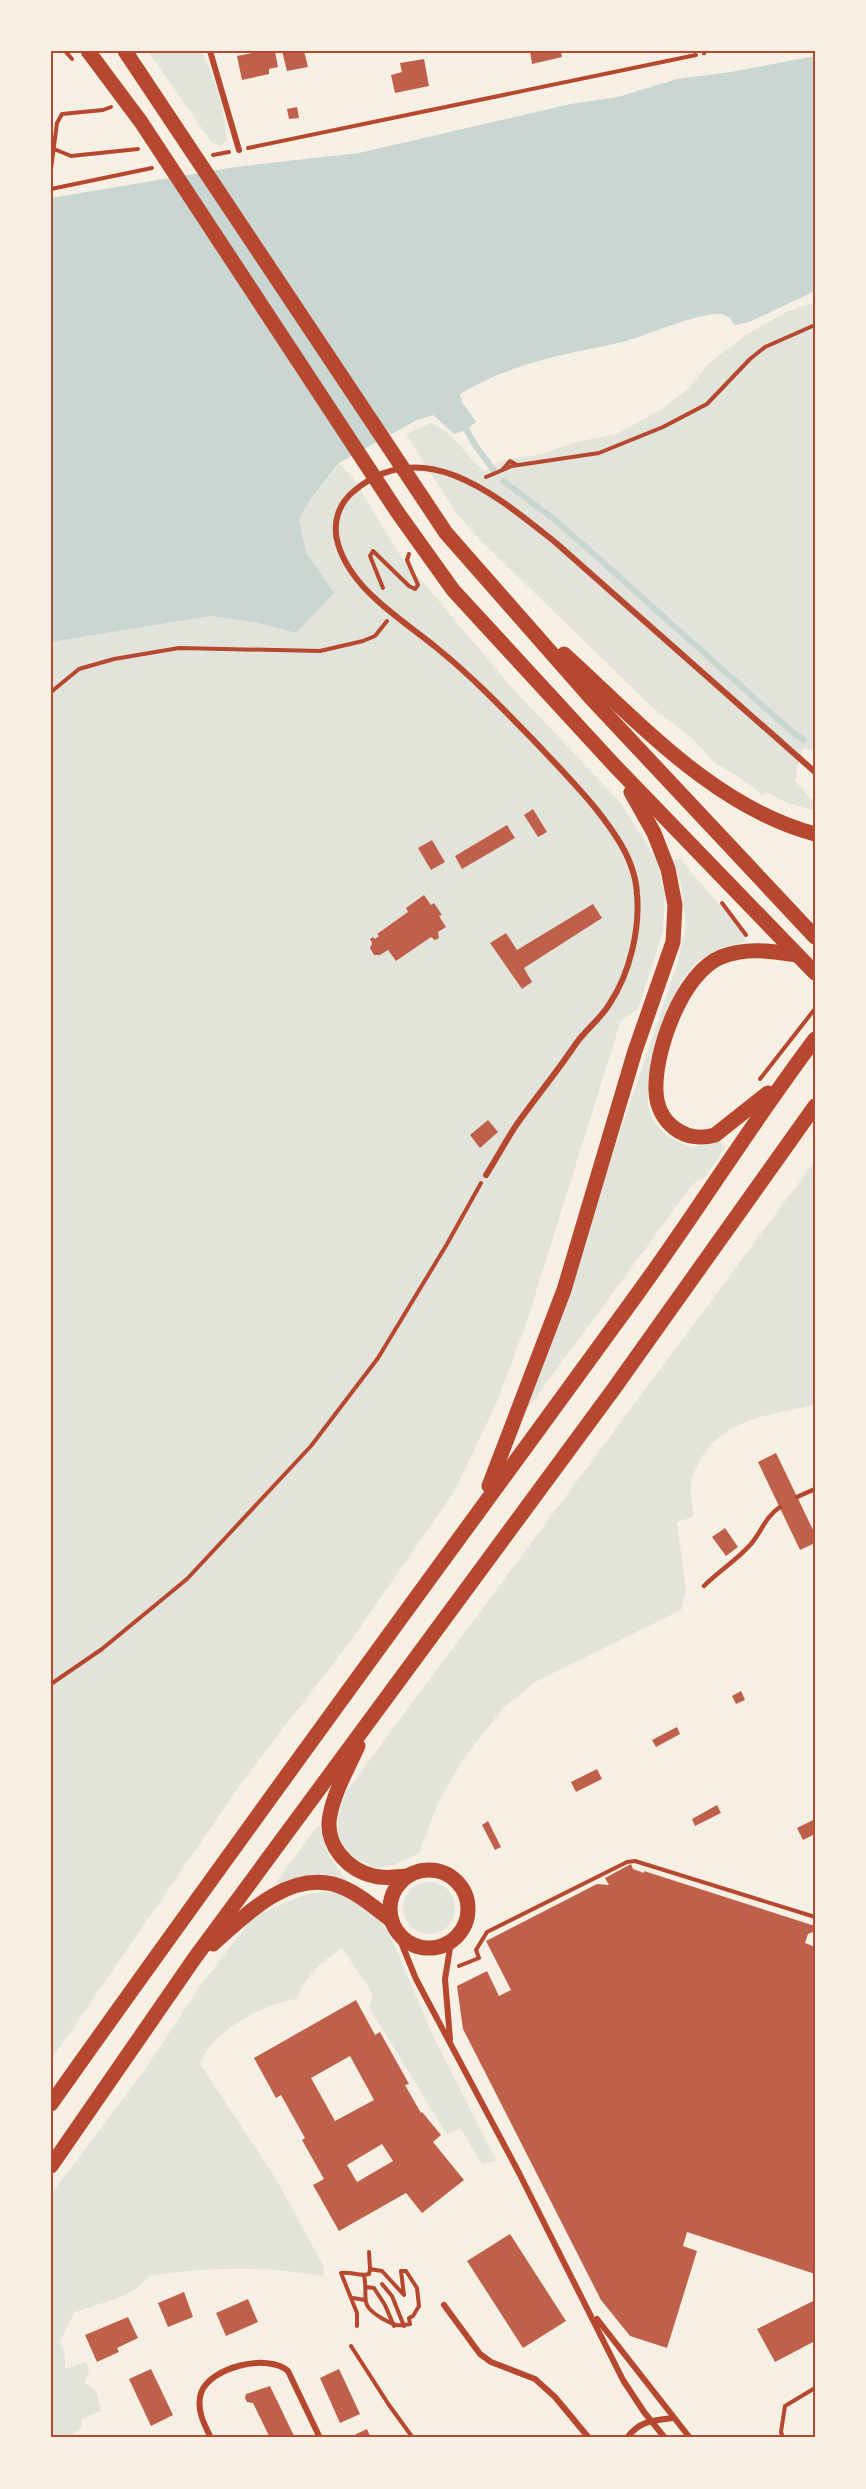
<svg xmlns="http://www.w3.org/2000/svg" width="866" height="2489" font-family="Overpass,sans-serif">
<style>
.green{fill:#e2e4dc}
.water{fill:#c9d6d2}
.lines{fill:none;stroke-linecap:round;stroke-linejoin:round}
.stream{stroke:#c9d6d2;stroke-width:6}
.building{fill:#bf614a;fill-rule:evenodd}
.path{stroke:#b5482f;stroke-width:4}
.service{stroke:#b5482f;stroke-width:4.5}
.minor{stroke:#b5482f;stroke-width:6}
.primary{stroke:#b5482f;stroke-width:15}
.neatline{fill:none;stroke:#b5482f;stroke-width:2}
</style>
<rect width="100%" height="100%" fill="#f6efe4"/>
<g class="green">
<path d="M148,51H202C215,79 224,108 227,139L221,146L213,144Z"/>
<path d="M815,302V751L803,748L796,769L797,774L795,781L811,799L815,800V811L785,802L767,792L761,795L752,786L713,761L693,739L651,706L481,541L456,513L406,434L431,423C457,434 464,456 485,471L502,461L542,454L576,442L617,434L662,409L689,388L708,364L744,336L786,312Z"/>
<path d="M340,464L353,478L400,555L513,689L621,803L656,859L665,895L663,931L638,1009L621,1020L526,1324L496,1404L454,1492L349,1643L247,1775L51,2060V642L211,616L259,623L296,633L334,593L306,552L299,519L312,497Z"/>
<path d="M680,859L743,932L746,942L720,948L698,961L681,981L655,1049L648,1079V1104L653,1121L669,1138L691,1147L706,1145L719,1140L725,1147L706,1176L693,1184L525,1412L676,968L686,926L681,884L673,860Z"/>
<path d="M815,1161V1405C773,1414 725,1418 701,1458C697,1466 692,1475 691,1484C690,1495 693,1506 693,1517L677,1522L686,1591L681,1610L537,1681L504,1707L463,1759L438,1803L419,1853C407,1859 389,1870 375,1867C371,1866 366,1863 362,1861C331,1846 335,1820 346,1792Z"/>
<path d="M320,1826C323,1849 333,1864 348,1881C323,1874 299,1878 275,1884L316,1828Z"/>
<circle cx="429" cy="1908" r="26"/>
<path d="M330,1892L347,1896L379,1918L394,1944L433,2036L496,2160L482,2164L460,2128L447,2135L369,2007L373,1994L342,1948C318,1964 309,1973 296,1999C264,2003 211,2032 200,2064L276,2179L324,2267L323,2276C265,2266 207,2267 149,2276C132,2299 99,2302 74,2313L60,2341L65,2354V2369L86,2362L89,2370L85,2383L96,2391L101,2411L81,2419L82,2426L69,2438H51V2194L146,2068L201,1985L254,1916L307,1894Z"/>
</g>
<path class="water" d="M815,56V291L749,322L735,325C731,320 728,315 721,314C700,312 651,334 629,340C610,346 590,348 571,353C533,361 493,374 460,394L462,402L476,422L466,430L454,434L433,415L417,420L339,463L312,497L299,519L306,552L334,593L296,633L259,623L211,616L51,642V198L235,167L359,153L571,104L618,97L677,79L731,72Z"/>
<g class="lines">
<g class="stream">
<path d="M462,422L475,445L493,469"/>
<path d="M503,481L551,517L588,549L791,731L804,740"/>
</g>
</g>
<g class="building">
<path d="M262,51L265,53L275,51L278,67L269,69V74L242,80L237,56Z"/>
<path d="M282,51H304L308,67L287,71Z"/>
<path d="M530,51H561L562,57L532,64Z"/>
<path d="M424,59L429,86L395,93L391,75L402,72L400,63Z"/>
<path d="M297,107L299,118L289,119L287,109Z"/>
<path d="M533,809L547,832L538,837L524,815Z"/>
<path d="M507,825L515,838L462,869L455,856Z"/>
<path d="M432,840L445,862L431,870L418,848Z"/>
<path d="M424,895L431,905L434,903L442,915L439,916L446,927L438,932L439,938L435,940L431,937L396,961L388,950L380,955H374L370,948L372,943L370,939L373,937L375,939L379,936L377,934L408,912L406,908Z"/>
<path d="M593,904L602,918L524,968L532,982L522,989L490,943L506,933L517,950Z"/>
<path d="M488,1120L498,1132L480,1148L470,1135Z"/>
<path d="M776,1453L815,1534V1543L800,1550L758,1462Z"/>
<path d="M725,1528L738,1547L726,1556L712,1537Z"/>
<path d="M741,1691L745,1700L736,1704L732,1696Z"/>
<path d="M677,1727L680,1734L656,1747L652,1740Z"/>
<path d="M597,1769L602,1779L576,1792L571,1782Z"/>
<path d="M717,1805L721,1813L695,1826L692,1819Z"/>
<path d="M815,1819V1834L803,1840L797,1828Z"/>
<path d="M488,1821L501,1847L495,1850L482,1825Z"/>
<path d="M631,1864L633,1869L644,1873V1871L815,1926V1931L808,1934L805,1943L815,1947V2274L687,2232L683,2246L697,2251L667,2348L630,2336L601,2300L463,2029L457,1986L487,1971L499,1996L511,1990L486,1941L597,1884L609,1885L605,1878Z"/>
<path d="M356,2000L375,2035L380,2032L409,2084L405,2085L421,2113L422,2112L441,2135L433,2142L464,2180L422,2213L406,2193L339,2231L313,2185L324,2179L302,2140L305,2138L281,2095L276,2098L254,2058ZM350,2056L374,2100L335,2121L311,2078ZM382,2144L393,2161L357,2182L347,2165Z"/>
<path d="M510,2234L566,2321L523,2348L467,2261Z"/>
<path d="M184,2292L193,2317L168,2327L158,2303Z"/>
<path d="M248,2299L258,2322L226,2336L216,2313Z"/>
<path d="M815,2300V2341L775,2362L757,2329Z"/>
<path d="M128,2317L138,2338L117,2348L119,2352L97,2362L85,2335Z"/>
<path d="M151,2369L173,2415L151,2426L129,2379Z"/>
<path d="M339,2369L360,2414L340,2423L320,2378Z"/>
<path d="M270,2386L295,2438H270L253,2403L247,2402L245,2398L246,2394Z"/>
<path d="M367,2429L371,2438H348Z"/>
</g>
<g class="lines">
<g class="path">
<path d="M65,51L72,59"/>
<path d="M248,148L696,55"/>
<path d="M54,149L71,156L138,149"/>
<path d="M213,155L229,152"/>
<path d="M51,169L57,123L62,114L103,110L111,107"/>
<path d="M51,189L152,168"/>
<path d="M503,469L510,461L517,465"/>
<path d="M486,477L512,466L599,453L663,427L707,404L750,359L765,347L815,325"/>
<path d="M383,588L370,556L373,551L409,586L415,589L418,585L407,560L409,554"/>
<path d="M51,692L79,669L114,659L179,648L320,651L363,641L375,636L387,621"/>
<path d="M722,903L746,935"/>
<path d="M760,1079L814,1010"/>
<path d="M51,1684L102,1649L187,1579L311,1446L378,1358L447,1244L481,1183"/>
<path d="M459,1966L479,1958L476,1950L487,1932L627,1862L635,1861L815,1917"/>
<path d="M369,2252L370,2269"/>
<path d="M382,2284L392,2296L404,2326"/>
<path d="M366,2287L374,2288L385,2305L394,2326"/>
<path d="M353,2298L365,2300"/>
<path d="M357,2326V2313L341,2273C351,2271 360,2277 369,2274L370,2269L382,2271L404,2295L401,2271H406L417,2288L419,2306L413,2316L409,2318L410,2324C397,2327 394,2325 383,2319C357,2304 369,2299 364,2275"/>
<path d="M351,2346L389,2405L413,2438"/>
<path d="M783,2438L781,2432L785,2406L815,2388"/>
</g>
<g class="service">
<path d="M704,51V53"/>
<path d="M797,1497L815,1489"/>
<path d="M704,1586C719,1571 737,1560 751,1544C762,1531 765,1517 780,1507"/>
</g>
<g class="minor">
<path d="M210,51L239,150"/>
<path d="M486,1175C497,1158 506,1140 517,1124C536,1097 557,1072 575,1045C585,1030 601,1019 610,1003C630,973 640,929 637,894C636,874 628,855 617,838C596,805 567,776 540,747C507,713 475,679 438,649C403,620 352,591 338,544C332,524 338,504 354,491C424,432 498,497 555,542L815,772"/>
<path d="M396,1930L416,1979L518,2171L623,2380L644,2412L665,2438"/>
<path d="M450,2039L445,1979L451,1942"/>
<path d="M444,2305L480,2354L491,2362L535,2379L555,2397L589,2438"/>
<path d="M597,2319L690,2438"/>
<path d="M211,2438C204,2424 196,2409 201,2393C210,2367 268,2353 288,2371L320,2438"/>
<path d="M627,2438C639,2421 654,2420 673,2418"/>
</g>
<g class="primary">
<path d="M88,51L141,122L398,513L453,590L615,766L815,973"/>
<path d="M125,51L446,533L591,698L815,937"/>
<path d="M564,654C639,722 714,807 815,834"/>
<path d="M768,1093L715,1135C685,1144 657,1123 656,1091C654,1052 682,973 721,957C746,947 771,951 797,955"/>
<path d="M489,1486L564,1290L635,1051L673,942L675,905L668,869L654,833L631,792"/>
<path d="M358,1746C348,1768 335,1790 330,1815C324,1844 347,1870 374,1876C385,1879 396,1877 407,1876"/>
<circle cx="429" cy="1909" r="39"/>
<path d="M213,1944C245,1916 285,1873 333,1884C355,1890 374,1907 392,1921"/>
<path d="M51,2104C243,1832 442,1563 638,1293C699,1209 753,1121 815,1039"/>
<path d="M51,2166L194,1959L613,1390L815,1106"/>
</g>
</g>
<rect width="866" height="2489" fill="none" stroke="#f6efe4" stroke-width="105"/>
<rect x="52" y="52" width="762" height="2384" class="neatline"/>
</svg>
